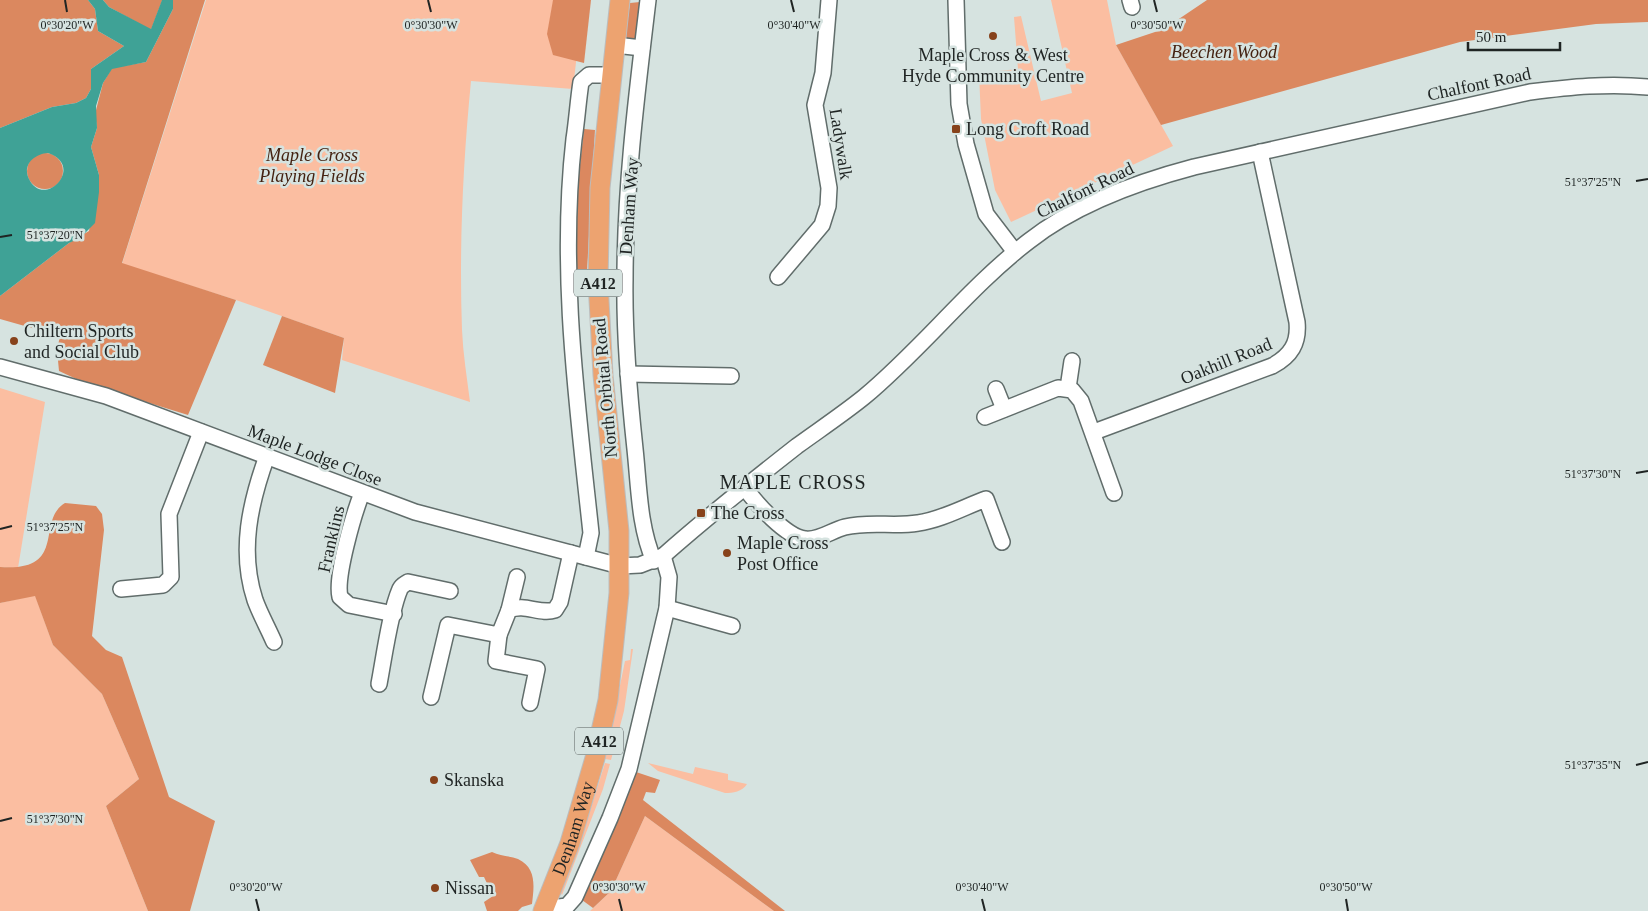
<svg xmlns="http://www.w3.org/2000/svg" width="1648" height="911" font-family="'Times New Roman',serif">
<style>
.green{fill:#fbbea1}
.forest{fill:#db885f}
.water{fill:#3fa296;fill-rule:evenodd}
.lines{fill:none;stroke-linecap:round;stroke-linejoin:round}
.minor-casing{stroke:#616d6b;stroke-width:18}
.major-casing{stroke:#bcbdbd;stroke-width:21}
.minor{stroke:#fff;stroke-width:15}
.major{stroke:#eda370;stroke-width:19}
.ticks{fill:none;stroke:#1f2423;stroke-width:2}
.poi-dot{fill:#87421b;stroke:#d6e3e0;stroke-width:2}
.labels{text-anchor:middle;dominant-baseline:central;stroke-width:5;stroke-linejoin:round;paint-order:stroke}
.shield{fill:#d6e3e0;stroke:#565d5c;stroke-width:1}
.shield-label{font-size:16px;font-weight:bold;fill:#1f2423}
.park-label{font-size:18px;font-style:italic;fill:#421;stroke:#d6e3e0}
.poi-label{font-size:18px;fill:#1f2423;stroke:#d6e3e0;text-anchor:start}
.street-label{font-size:18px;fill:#1f2423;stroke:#d6e3e0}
.quarter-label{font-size:20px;letter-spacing:1px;fill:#1f2423;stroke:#d6e3e0}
.ticks-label{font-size:12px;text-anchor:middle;fill:#1f2423;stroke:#d6e3e0;stroke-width:5;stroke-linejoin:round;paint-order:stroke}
</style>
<rect width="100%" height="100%" fill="#d6e3e0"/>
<g class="green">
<path d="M206,0H583L573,89L471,81C463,163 459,246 462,330C463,354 467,378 470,402L342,360L344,338L236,300L122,264Z"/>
<path d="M1051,0H1107L1116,45L1173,146L1011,222L995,190L981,119L979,73L1018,69L1014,17L1021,16L1041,101L1072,93Z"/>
<path d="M0,388L45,402L18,568L0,567Z"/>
<path d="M35,595L53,645L102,694L139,779L106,806L148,911H0V603Z"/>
<path d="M631,649H633L624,711L611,760L605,759L625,661L630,660Z"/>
<path d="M605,763L610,764L603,789L562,895L560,892L589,814Z"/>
<path d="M648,763L693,774L695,767L728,774V780L747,784C742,792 733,793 725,793L658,771Z"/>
<path d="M645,816L774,911H590L611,891Z"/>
</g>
<g class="forest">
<path d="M0,0H88L95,9L98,31L124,46L91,69V89L86,98L76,103L52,107L0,128Z"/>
<path d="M103,0H162V1L151,30L109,7Z"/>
<path d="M173,0H205L122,263L236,300L188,415L85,383L59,371L57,350L60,336L0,319V296L69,243L89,231L99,175L91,147L97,128L95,114L103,83L112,68L146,62L173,9Z"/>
<path d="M553,0H591L584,63L553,55L547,34Z"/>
<path d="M1207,0H1648V22L1596,24L1460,42L1161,125L1116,45L1164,29Z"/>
<path d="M640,2L638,40L625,38L630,3Z"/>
<path d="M584,129L595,130L587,271L576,275L575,210Z"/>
<circle cx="45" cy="171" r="18"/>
<path d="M282,316L344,338L335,393L263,365Z"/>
<path d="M65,503L96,506L102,514L104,530L92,636L106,650L122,657L169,797L215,821L190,911H148L106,806L139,779L102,694L53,645L35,596L0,603V567C69,572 35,521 65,503Z"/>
<path d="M636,772L660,780L655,793L646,792L643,800L785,911H774L645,816L611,891L593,908L582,900L583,892L633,775Z"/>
<path d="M492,852C500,856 510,856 518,859C537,868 534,887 532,904L522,907L518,911H487L484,902L493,896L484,877H479L470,860Z"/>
</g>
<path class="water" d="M88,0H103L109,7L151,29L162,0H173V9L146,62L112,69L103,83L96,106L97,128L91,147L99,175V192L95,223L80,238L69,243L0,296V128L52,107L76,103L86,98L91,89V69L124,46L98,31L95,9ZM48,153C86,166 44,210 29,179C22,165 34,154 48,153Z"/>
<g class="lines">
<g class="minor-casing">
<g id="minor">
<path d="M648,0C637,92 625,186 625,279C624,336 629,393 635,449C639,486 639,527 654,561"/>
<path d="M956,0L959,104L966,144L986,214L1015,252"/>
<path d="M1130,0L1132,7"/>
<path d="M615,45L642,48"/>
<path d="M778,277L822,225L828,206L829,188L815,105L823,73L829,0"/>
<path d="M0,367L106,396L415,512L620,566L640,565L663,556C706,518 751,482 797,446C819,430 843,414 864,397C922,349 970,286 1029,241C1076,204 1137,182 1194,167L1530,92C1570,87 1608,83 1648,87"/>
<path d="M628,374L731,376"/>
<path d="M1068,388L1072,361"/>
<path d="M996,389L1004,409"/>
<path d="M985,417L1058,388L1072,390L1081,401L1114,493"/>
<path d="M1094,432L1272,366C1291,356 1299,343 1297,322L1260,152"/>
<path d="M267,456C250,503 239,551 255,600C260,614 268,628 274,642"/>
<path d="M745,488C756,503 786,537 805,539C819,541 832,530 845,527C869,521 894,527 918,523C941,520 964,507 986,499L1002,542"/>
<path d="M362,493C354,513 335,577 340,597L349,605L394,614"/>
<path d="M586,557L591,533C577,402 559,271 574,139C577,120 578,101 581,82L589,75H611"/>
<path d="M121,589L163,585L171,577L169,514L201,432"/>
<path d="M667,608L732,626"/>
<path d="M509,610L517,577"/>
<path d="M499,635L496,661L537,669L530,703"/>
<path d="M379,684C384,658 390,612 400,589C402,585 405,584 408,582L450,591"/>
<path d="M431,697L448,625L499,635L509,610C525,603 540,615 555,610L560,602L571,553"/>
<path d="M543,909L567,906L575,897L610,818L629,769L667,608L669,577L663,556"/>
</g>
</g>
<g class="major-casing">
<g id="major">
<path id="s1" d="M543,911L570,843L595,758L608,700L619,593V531L603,375L598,281L600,188L620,0"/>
</g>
</g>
<use href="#minor" class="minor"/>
<use href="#major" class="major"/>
</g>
<path class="ticks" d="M65,0L67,12M428,0L431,12M791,0L794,12M1154,0L1157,12M1636,181L1648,179M0,237L12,235M1636,473L1648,471M0,529L12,526M1636,765L1648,762M0,821L12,818M256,899L259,911M619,899L622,911M982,899L985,911M1346,899L1348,911"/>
<g class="poi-dot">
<circle cx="993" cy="36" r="5"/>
<rect x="951" y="124" width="10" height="10" rx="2.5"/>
<circle cx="14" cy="341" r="5"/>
<rect x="696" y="508" width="10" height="10" rx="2.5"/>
<circle cx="727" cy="553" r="5"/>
<circle cx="434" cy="780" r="5"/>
<circle cx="435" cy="888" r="5"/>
</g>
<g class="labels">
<g class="shield">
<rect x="574" y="269.5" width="48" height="27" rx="4"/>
<rect x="575" y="727.5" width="48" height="27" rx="4"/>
</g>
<g class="shield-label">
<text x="598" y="283">A412</text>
<text x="599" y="741">A412</text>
</g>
<g class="park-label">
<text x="1224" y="52">Beechen Wood</text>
<text x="312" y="155">Maple Cross<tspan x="312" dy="21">Playing Fields</tspan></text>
</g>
<g class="poi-label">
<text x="993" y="55" text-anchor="middle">Maple Cross &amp; West<tspan x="993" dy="21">Hyde Community Centre</tspan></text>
<text x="966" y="129">Long Croft Road</text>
<text x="24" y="331">Chiltern Sports<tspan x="24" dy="21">and Social Club</tspan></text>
<text x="711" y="513">The Cross</text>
<text x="737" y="543">Maple Cross<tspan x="737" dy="21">Post Office</tspan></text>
<text x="444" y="780">Skanska</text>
<text x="445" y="888">Nissan</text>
</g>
<g class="street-label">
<text transform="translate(1479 84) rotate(-12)">Chalfont Road</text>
<text transform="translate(841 144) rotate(81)">Ladywalk</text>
<text transform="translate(1085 190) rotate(-26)">Chalfont Road</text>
<text transform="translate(629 206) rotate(-86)">Denham Way</text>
<text transform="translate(1226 361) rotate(-22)">Oakhill Road</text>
<text transform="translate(605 388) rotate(-95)">North Orbital Road</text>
<text transform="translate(315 455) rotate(21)">Maple Lodge Close</text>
<text transform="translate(331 539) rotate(-77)">Franklins</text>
<text stroke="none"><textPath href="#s1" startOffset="88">Denham Way</textPath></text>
</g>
<g class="quarter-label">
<text x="793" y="482">MAPLE CROSS</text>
</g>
</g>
<g class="ticks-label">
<text x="67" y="29">0°30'20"W</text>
<text x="431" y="29">0°30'30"W</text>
<text x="794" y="29">0°30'40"W</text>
<text x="1157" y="29">0°30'50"W</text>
<text x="1593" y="186">51°37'25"N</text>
<text x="55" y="239">51°37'20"N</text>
<text x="1593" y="478">51°37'30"N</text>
<text x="55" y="531">51°37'25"N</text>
<text x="1593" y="769">51°37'35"N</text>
<text x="55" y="823">51°37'30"N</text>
<text x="256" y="891">0°30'20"W</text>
<text x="619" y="891">0°30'30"W</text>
<text x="982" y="891">0°30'40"W</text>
<text x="1346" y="891">0°30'50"W</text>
</g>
<path d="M1468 42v8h92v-8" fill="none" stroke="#1f2423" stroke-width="2.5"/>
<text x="1476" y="42" font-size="15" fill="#1f2423" stroke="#d6e3e0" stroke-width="4" paint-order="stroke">50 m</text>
</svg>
